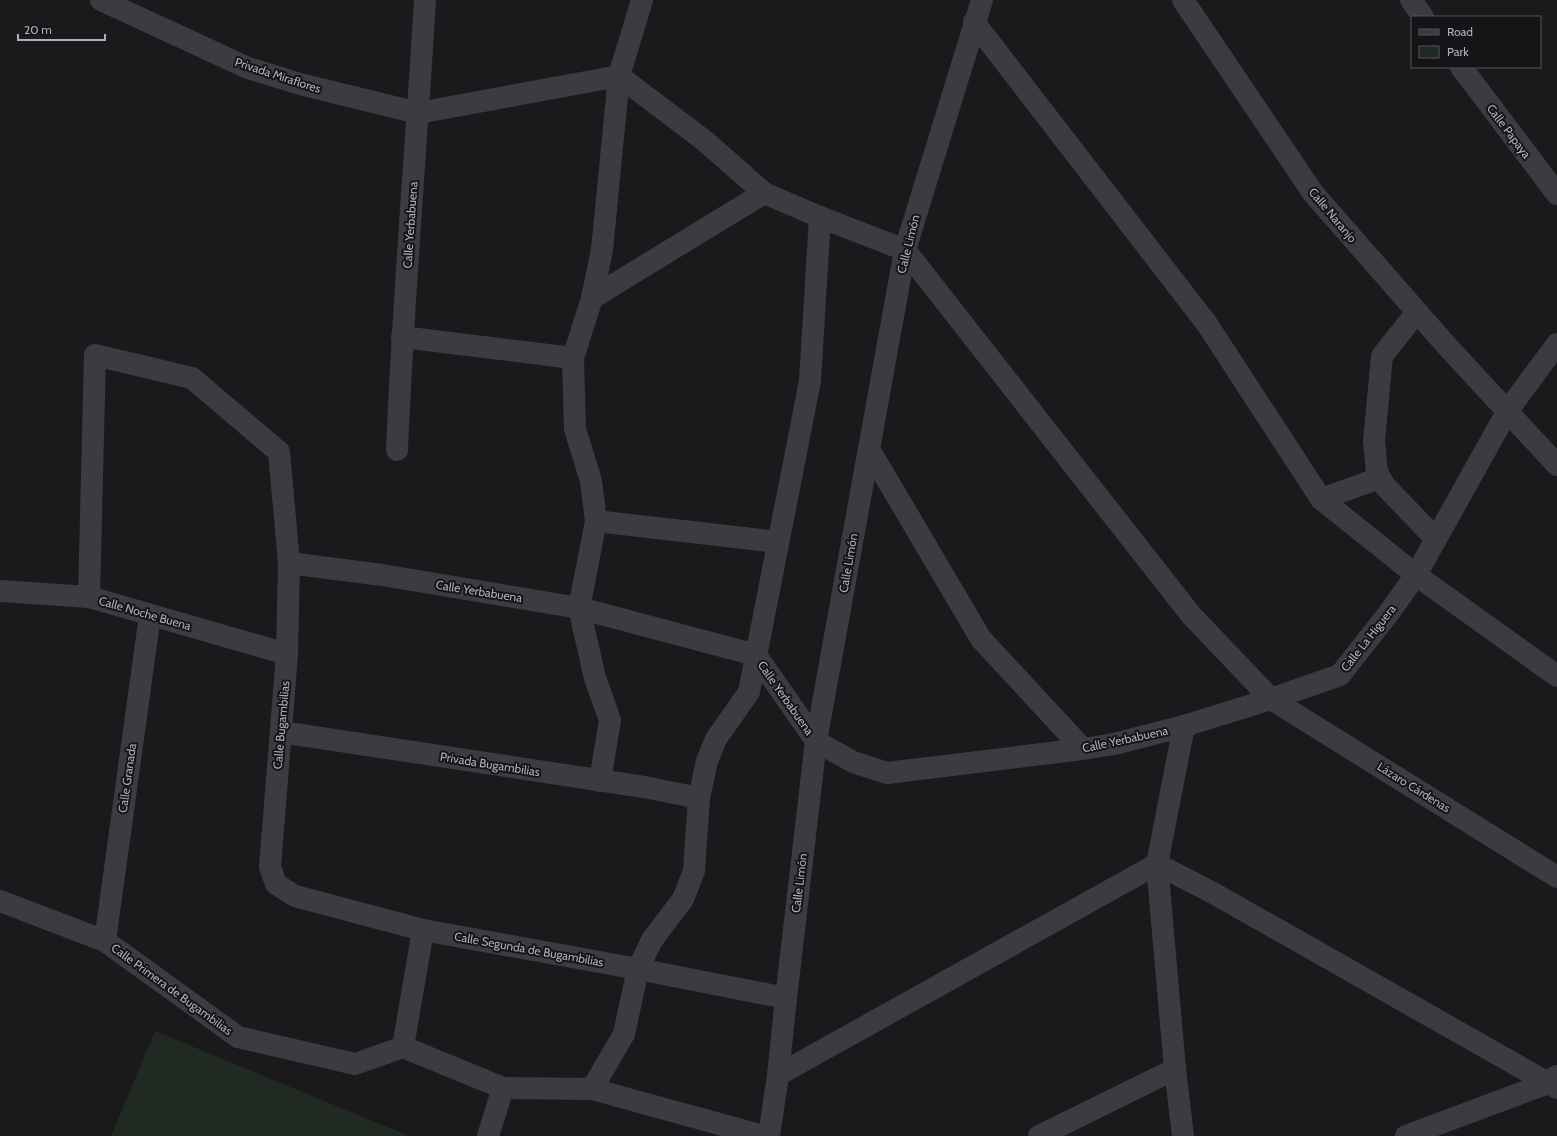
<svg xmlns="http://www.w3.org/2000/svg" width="1557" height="1136" font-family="Cabin,sans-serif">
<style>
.green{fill:#212a22}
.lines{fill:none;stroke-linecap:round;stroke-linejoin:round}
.minor{stroke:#3b3c41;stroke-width:22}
.labels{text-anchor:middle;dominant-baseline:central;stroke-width:4;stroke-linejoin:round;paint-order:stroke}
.street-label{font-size:12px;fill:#acb2bc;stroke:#151517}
</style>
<rect width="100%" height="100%" fill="#1a1a1c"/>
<path class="green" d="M155,1031L409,1136H111Z"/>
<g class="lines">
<g class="minor">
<path d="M101,0L248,68L300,84L418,113L619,76L705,141L764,193L820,217L905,250L1191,615L1271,699L1557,877"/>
<path d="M1183,0L1313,193L1446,345L1557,465"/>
<path d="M1411,0L1423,17"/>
<path d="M974,22L1207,324L1321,499L1416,575L1557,676"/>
<path d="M1461,67L1557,194"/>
<path d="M592,298L764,193"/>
<path d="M1417,312L1382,356L1374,441L1377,472L1384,485L1436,539"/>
<path d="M402,337L573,358"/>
<path d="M869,449L981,639L1083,749"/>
<path d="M397,450C403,300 416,150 425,0"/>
<path d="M1321,499L1380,478"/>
<path d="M596,521L778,542"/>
<path d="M289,563L382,575L579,608L756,655L816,741L853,762L887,773L1083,749L1114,744L1184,726"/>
<path d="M0,591L89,597L287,654"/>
<path d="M89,597L95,355L192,378L279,452L289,563L287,654L270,867L276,884L295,896L423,930L638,969L786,998"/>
<path d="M281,732L644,787L699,798"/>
<path d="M600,781L610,720L595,678L579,608L596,521L591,481L575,429L573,358L592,298L602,250L619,76L642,0"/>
<path d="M1157,864L1215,894L1557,1088"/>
<path d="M0,901L105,941L238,1037L355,1064L403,1047L503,1088L592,1089L763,1136"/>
<path d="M105,941L150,615"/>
<path d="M403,1047L423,930"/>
<path d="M778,1075L1157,864"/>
<path d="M592,1089L624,1034L638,969L652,940L683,899L694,871L699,798L707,761L716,739L749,692L810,381L820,217"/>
<path d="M488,1136L503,1088"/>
<path d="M769,1136L778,1075L786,998L816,741L905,250L982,0"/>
<path d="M1039,1136L1175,1069"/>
<path d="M1183,1136L1175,1069L1157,864L1184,726L1271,699L1340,675L1388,614L1416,575L1508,410L1557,344"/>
<path d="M1406,1136L1548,1083L1556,1076"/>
</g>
</g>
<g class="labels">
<g class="street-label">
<text transform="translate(278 75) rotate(18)">Privada Miraflores</text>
<text transform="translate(1509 131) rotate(53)">Calle Papaya</text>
<text transform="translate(1333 215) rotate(50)">Calle Naranjo</text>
<text transform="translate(410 225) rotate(-86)">Calle Yerbabuena</text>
<text transform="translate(908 244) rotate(-76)">Calle Limón</text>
<text transform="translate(848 563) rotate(-80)">Calle Limón</text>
<text transform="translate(479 591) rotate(9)">Calle Yerbabuena</text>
<text transform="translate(145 613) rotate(16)">Calle Noche Buena</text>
<text transform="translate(1368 638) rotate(-52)">Calle La Higuera</text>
<text transform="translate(786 698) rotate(55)">Calle Yerbabuena</text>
<text transform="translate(281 725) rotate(-85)">Calle Bugambilias</text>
<text transform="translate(1125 739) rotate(-12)">Calle Yerbabuena</text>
<text transform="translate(490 764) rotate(9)">Privada Bugambilias</text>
<text transform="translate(127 778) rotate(-82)">Calle Granada</text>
<text transform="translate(1414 787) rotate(32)">Lázaro Cárdenas</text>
<text transform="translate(799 883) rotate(-83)">Calle Limón</text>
<text transform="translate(529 949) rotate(10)">Calle Segunda de Bugambilias</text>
<text transform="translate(172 989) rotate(36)">Calle Primera de Bugambilias</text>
</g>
</g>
<rect x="1411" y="16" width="130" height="52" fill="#151517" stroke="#515459"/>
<rect x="1419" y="29" width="20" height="6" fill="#3b3c41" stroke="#515459"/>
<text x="1447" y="36" font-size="12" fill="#acb2bc">Road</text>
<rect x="1419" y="46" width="20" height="12" fill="#212a22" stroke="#515459"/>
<text x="1447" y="56" font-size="12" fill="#acb2bc">Park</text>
<path d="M18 34v6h87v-6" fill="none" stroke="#acb2bc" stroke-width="2"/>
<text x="24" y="34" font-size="12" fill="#acb2bc" stroke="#151517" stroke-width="3" paint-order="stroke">20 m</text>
</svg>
